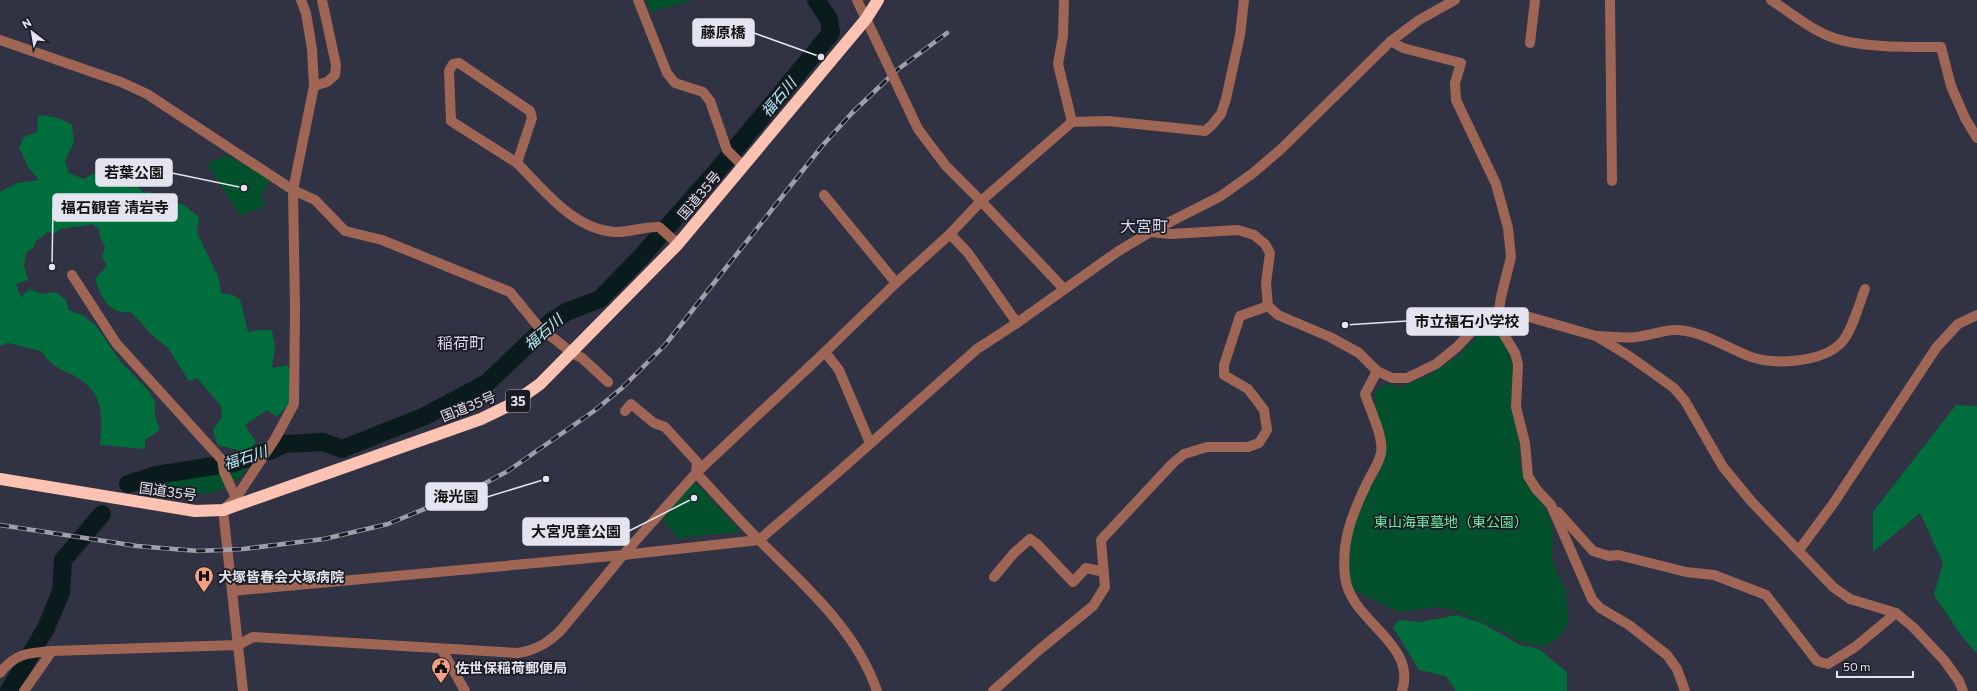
<svg xmlns="http://www.w3.org/2000/svg" width="1977" height="691" font-family="Commissioner,'Noto Sans JP',sans-serif">
<style>
.green{fill:#03502c}
.forest{fill:#006d3d}
.lines{fill:none;stroke-linecap:round;stroke-linejoin:round}
.river{stroke:#0a1b1d;stroke-width:18}
.minor{stroke:#9f6655;stroke-width:10}
.highway{stroke:#fcc2b2;stroke-width:12}
.rail-casing{stroke:#9e9ead;stroke-width:4.5}
.rail{stroke:#1a1b23;stroke-width:3;stroke-dasharray:9;stroke-linecap:butt}
.minor-bridge{stroke:#9f6655;stroke-width:10}
.labels{text-anchor:middle;dominant-baseline:central;stroke-width:3.5;stroke-linejoin:round;paint-order:stroke}
.shield{fill:#1a1b23;stroke:#a7a8b2;stroke-width:1}
.shield-label{font-size:13px;font-weight:bold;fill:#e4e4f0}
.street-label{font-size:14px;fill:#e4e4f0;stroke:#1a1b23}
.park-label{font-size:14px;fill:#70e5a1;stroke:#1a1b23}
.poi-label{font-size:14px;font-weight:bold;fill:#e4e4f0;stroke:#1a1b23;text-anchor:start}
.water-label{font-size:15px;font-style:italic;fill:#b6eef8;stroke:#1a1b23}
.quarter-label{font-size:16px;fill:#d7d8ef;stroke:#1a1b23}
.leader{fill:none;stroke:#e4e4f0;stroke-width:1.5}
.callout-dot{fill:#e4e4f0;stroke:#1a1b23;stroke-width:1.5}
.callout{fill:#e4e4f0;stroke:#e4e4f0;stroke-width:1.5}
.callout-label{font-size:15px;text-anchor:middle;font-weight:bold;fill:#111}
</style>
<rect width="100%" height="100%" fill="#313244"/>
<g class="green">
<path d="M646,0H693L651,12Z"/>
<path d="M226,155L271,179L261,196L266,206L240,216L208,166L209,163Z"/>
<path d="M1495,329L1503,340L1513,363L1511,408L1519,442L1520,467L1546,509L1551,522L1553,530L1552,558L1555,568L1566,592L1568,623L1560,637L1544,647L1519,641L1501,630L1459,612L1440,607L1398,612L1353,589C1339,563 1356,515 1369,490C1375,479 1385,464 1386,451C1388,430 1369,409 1376,389L1388,383L1401,387L1431,374L1460,354L1481,332Z"/>
<path d="M248,464C248,470 243,473 240,477C218,505 161,491 130,487L132,482Z"/>
<path d="M693,479L741,532L678,538L661,517Z"/>
</g>
<g class="forest">
<path d="M38,115C51,116 62,118 72,125L74,142L65,161L69,173L84,179C107,166 111,164 137,175L135,184L144,193L149,191L160,198L184,205L199,217L197,233L218,276L221,293L233,295L240,299L248,332L257,330H272L275,348L272,368L288,365L291,376L290,403L277,417L267,410L245,425L256,442L248,453L217,445L213,430L222,417L221,406L197,378L189,381L168,348L152,335L131,312C109,315 101,297 95,279L107,266L102,257L105,247L100,238L99,229L92,224C80,228 65,225 55,233L48,232L36,241L33,248L26,253L24,266L28,280L16,284L21,297L30,289L41,294L56,292L66,300L69,310L84,316L96,326L121,362L148,390L155,402V416L160,430L145,440V449L100,445C103,414 104,392 73,375C56,367 53,367 41,351L8,343L0,346V192L17,183L39,180L28,167L19,147L24,137L37,132Z"/>
<path d="M1956,405L1977,406V654L1961,635L1934,595L1943,563L1920,513L1873,552V512Z"/>
<path d="M1457,615L1484,624L1520,645L1539,649L1567,672V691H1456L1446,676L1419,670L1393,627L1399,620L1420,622Z"/>
</g>
<g class="lines">
<g class="river">
<path d="M128,484L156,475L233,463L272,450L284,444L323,442L342,449L425,416L487,383L552,321L566,312L600,299L639,259L716,172L831,33L829,19L816,0"/>
<path d="M9,691L46,628L61,592L63,560L102,514"/>
</g>
<g class="minor">
<path d="M638,0L667,73L675,83L703,92L710,101L727,150L743,166"/>
<path d="M857,0L886,61"/>
<path d="M1064,0L1063,36L1058,64L1072,122"/>
<path d="M1610,0L1612,181"/>
<path d="M1771,0C1791,13 1811,30 1834,38C1863,48 1910,47 1941,47L1951,86L1965,118L1977,138"/>
<path d="M0,40L121,82L147,94L293,190L315,200L345,231L382,240L510,292L537,325L572,353L582,358L608,382"/>
<path d="M1391,41L1403,48L1461,63L1455,83L1456,100L1496,184L1508,228L1511,257L1501,297L1497,323L1515,353L1518,364L1516,407L1525,443L1528,476L1536,489L1551,505L1592,599L1600,608L1629,625L1667,655L1677,669L1685,691"/>
<path d="M1530,43L1535,0"/>
<path d="M459,63L530,111L532,118L517,163L451,121L449,71L453,64Z"/>
<path d="M314,86L327,82L335,75L336,65L322,0"/>
<path d="M899,89L918,129L946,166L981,201L1064,289"/>
<path d="M517,163C544,190 573,229 614,232C629,233 644,226 659,227L678,244"/>
<path d="M824,195L896,283"/>
<path d="M1150,232L1171,234L1238,230L1254,235L1265,244L1270,253L1266,283L1268,306L1278,315L1330,337L1359,353L1377,371L1392,378H1407L1436,364L1457,347L1472,331L1519,314L1596,336L1629,356L1674,388L1685,401L1723,467L1751,501L1833,587L1850,599L1896,613L1913,627L1944,660L1959,681L1963,691"/>
<path d="M950,234L968,253L1017,323"/>
<path d="M72,275L116,343L222,460L224,472L236,498"/>
<path d="M1596,336C1609,336 1624,339 1636,337C1651,336 1663,329 1678,330C1703,332 1724,346 1746,355C1771,366 1823,363 1842,342C1852,331 1859,304 1865,289"/>
<path d="M825,352L839,370L870,443"/>
<path d="M1377,371L1365,394C1370,410 1384,437 1381,453C1379,463 1372,473 1367,483C1352,514 1341,542 1345,576C1349,621 1418,643 1402,691"/>
<path d="M625,411L631,404L654,423L665,427L697,462L696,473C717,495 737,518 758,539C803,584 856,629 877,691"/>
<path d="M1558,512L1593,551L1609,556L1618,555L1686,572L1714,575L1766,595L1817,661L1828,664L1855,647L1896,613"/>
<path d="M1799,550L1833,504L1936,348L1958,324L1977,315"/>
<path d="M994,577L1014,553L1030,539L1037,544L1073,582L1086,568L1104,572"/>
<path d="M232,591L623,555L759,540L836,474L977,349L1017,323L1117,252L1150,232L1221,196L1253,173L1280,150L1391,41L1419,20L1455,0"/>
<path d="M442,650L465,691"/>
<path d="M0,673C16,653 28,653 52,651L238,645L253,637L518,653C536,650 549,643 562,629L623,555L696,473L825,352L896,283L950,234L981,201L1072,122L1108,121L1205,131L1212,125L1221,114L1226,99L1240,35L1244,0"/>
<path d="M24,691L52,651"/>
<path d="M243,691L223,510L236,498L275,439L294,404L295,309L293,190L314,86L312,49L306,13L301,0"/>
<path d="M993,691L1039,650L1093,606L1105,587L1101,540L1173,463L1184,454L1207,447H1248L1259,443L1267,430L1264,410L1248,389L1224,375V365L1240,316L1268,306"/>
</g>
<path class="highway" d="M0,479L195,511L223,510L481,419L512,404L540,384L678,244L866,19L878,0"/>
<g class="rail-casing">
<path id="rail" d="M0,525L137,546L198,551L243,549L324,539L388,524L478,487L508,471L594,411L622,388L665,345L822,146L852,113L897,70L947,33"/>
</g>
<use href="#rail" class="rail"/>
<path class="minor-bridge" d="M886,61L899,89"/>
</g>
<defs>
<g id="hospital-pin" transform="scale(1)"><path d="M0 17L-7.5 6A9.5 9.5 0 1 1 7.5 6Z" fill="#f2a07f" stroke="#1a1b23"/><path d="M-5-5h3v3.5h4V-5h3V5h-3V1.5h-4V5h-3Z" fill="#111"/></g>
<g id="civic-pin" transform="scale(1)"><path d="M0 17L-7.5 6A9.5 9.5 0 1 1 7.5 6Z" fill="#f2a07f" stroke="#1a1b23"/><path d="M-.6-6.5H3V-4.5H.6V-3L4-1V1h2V6H-6V1h2V-1L-.6-3ZM-1.2 2.5V6h2.4V2.5Z" fill="#111"/></g>
</defs>
<g fill-rule="evenodd">
<use href="#hospital-pin" x="204" y="576"/>
<use href="#civic-pin" x="441" y="667"/>
</g>
<g class="labels">
<rect class="shield" x="506" y="390" width="24" height="22" rx="3"/>
<g class="shield-label">
<text x="518" y="401">35</text>
</g>
<g class="street-label">
<text transform="translate(699 195) rotate(-50)">国道35号</text>
<text transform="translate(468 406) rotate(-22)">国道35号</text>
<text transform="translate(168 491) rotate(8)">国道35号</text>
</g>
<g class="park-label">
<text x="1451" y="521">東山海軍墓地（東公園）</text>
</g>
<g class="poi-label">
<text x="218" y="576">犬塚皆春会犬塚病院</text>
<text x="455" y="667">佐世保稲荷郵便局</text>
</g>
<g class="water-label">
<text transform="translate(778 97) rotate(-50)">福石川</text>
<text transform="translate(543 332) rotate(-41)">福石川</text>
<text transform="translate(245 457) rotate(-18)">福石川</text>
</g>
<g class="quarter-label">
<text x="1144" y="225">大宮町</text>
<text x="461" y="342">稲荷町</text>
</g>
</g>
<path class="leader" d="M821 57L754 33M244 188L172 173M52 267L53 208M1345 325L1407 321M546 479L487 497M694 498L629 531"/>
<g class="callout-dot">
<circle cx="821" cy="57" r="4"/>
<circle cx="244" cy="188" r="4"/>
<circle cx="52" cy="267" r="4"/>
<circle cx="1345" cy="325" r="4"/>
<circle cx="546" cy="479" r="4"/>
<circle cx="694" cy="498" r="4"/>
</g>
<g class="callout">
<rect x="693" y="19" width="61" height="27" rx="4"/>
<rect x="96" y="159" width="76" height="27" rx="4"/>
<rect x="53" y="194" width="124" height="27" rx="4"/>
<rect x="1407" y="308" width="121" height="27" rx="4"/>
<rect x="426" y="483" width="61" height="27" rx="4"/>
<rect x="523" y="518" width="106" height="27" rx="4"/>
</g>
<g class="callout-label">
<text x="723" y="38">藤原橋</text>
<text x="134" y="178">若葉公園</text>
<text x="115" y="213">福石観音 清岩寺</text>
<text x="1467" y="327">市立福石小学校</text>
<text x="456" y="502">海光園</text>
<text x="576" y="537">大宮児童公園</text>
</g>
<g transform="translate(32 32) rotate(329)" stroke="#1a1b23" stroke-width="3" paint-order="stroke">
<path d="M0-3L7 15L0 10L-7 15Z" fill="#e4e4f0"/>
<text y="-6" font-size="11" font-weight="bold" text-anchor="middle" fill="#e4e4f0">N</text>
</g>
<path d="M1837 671v6h76v-6" fill="none" stroke="#e4e4f0" stroke-width="2"/>
<text x="1843" y="671" font-size="12" fill="#e4e4f0" stroke="#1a1b23" stroke-width="3" paint-order="stroke">50 m</text>
</svg>
